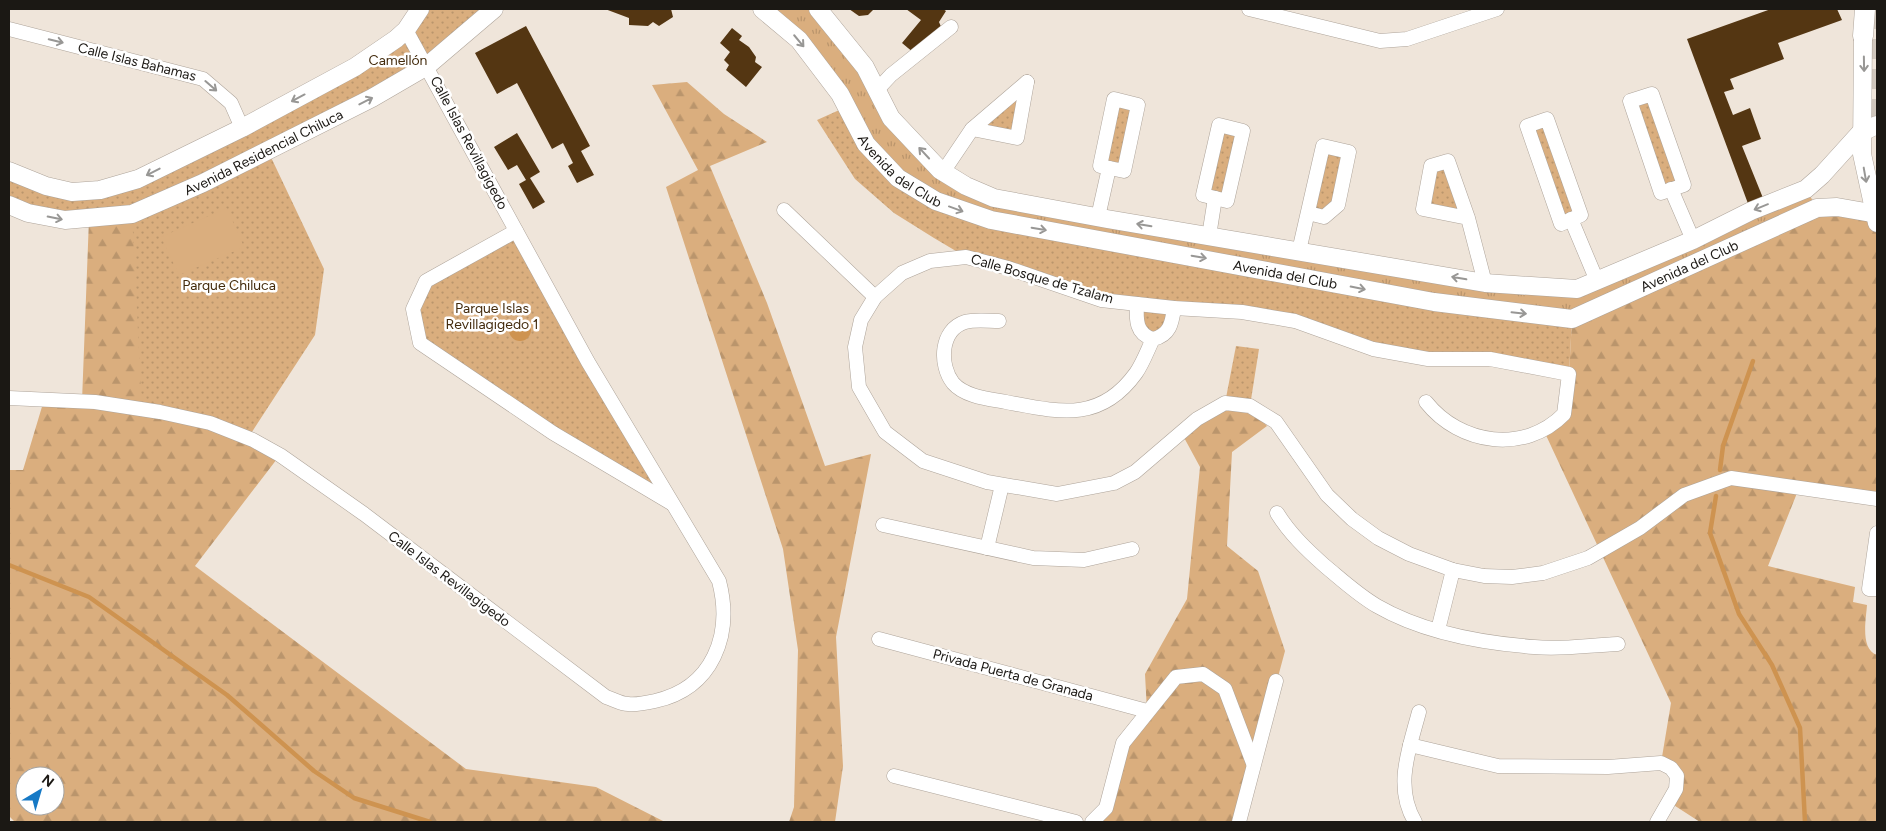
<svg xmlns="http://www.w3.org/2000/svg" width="1886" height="831" font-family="Figtree,sans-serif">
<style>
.grass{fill:url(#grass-tufts)}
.forest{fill:url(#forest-firs);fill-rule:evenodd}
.park{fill:url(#park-dots)}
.pitch{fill:#daae7e}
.water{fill:#ce9350}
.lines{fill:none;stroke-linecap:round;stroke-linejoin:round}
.stream{stroke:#ce9350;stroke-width:4.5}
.building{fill:#543612}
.secondary-tunnel{stroke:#cfc6bc;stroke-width:20;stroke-dasharray:20 10;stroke-linecap:butt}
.minor-casing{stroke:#aea49a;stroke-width:15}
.tertiary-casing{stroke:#aea49a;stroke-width:19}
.secondary-casing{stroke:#aea49a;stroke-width:21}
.minor{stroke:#fff;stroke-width:14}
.tertiary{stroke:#fff;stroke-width:18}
.secondary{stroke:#fff;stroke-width:20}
.oneway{stroke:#989795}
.labels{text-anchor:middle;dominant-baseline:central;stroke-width:5;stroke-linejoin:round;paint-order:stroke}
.park-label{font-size:14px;fill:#432b0d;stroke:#fff}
.street-label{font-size:14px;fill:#1b1814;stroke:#fff}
</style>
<defs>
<pattern id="grass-tufts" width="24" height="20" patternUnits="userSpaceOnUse" patternTransform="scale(1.25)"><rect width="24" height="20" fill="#daae7e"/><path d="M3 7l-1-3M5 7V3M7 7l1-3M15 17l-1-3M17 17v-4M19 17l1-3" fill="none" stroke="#ba956c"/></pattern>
<pattern id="forest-firs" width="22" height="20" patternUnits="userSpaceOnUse" patternTransform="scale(1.25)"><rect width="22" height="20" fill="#daae7e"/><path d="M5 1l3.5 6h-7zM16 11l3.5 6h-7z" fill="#ba956c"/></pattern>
<pattern id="park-dots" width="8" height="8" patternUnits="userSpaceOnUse" patternTransform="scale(1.25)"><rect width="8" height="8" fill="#daae7e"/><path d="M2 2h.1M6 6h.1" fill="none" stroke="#ba956c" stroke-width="1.8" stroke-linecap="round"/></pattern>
</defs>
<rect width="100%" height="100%" fill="#efe5da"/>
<path class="grass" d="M762,9H818L891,118L940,170L994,197L1577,289L1806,189L1817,208L1572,319L991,220L917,190Z"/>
<g class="forest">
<path d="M687,82L724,114L767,142L710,166L767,303L825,466L871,454L836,637L843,766L835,822H789L794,807L798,650L783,549L666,187L698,170L652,85Z"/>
<path d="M1837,207L1877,224V499L1799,488L1768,566L1855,587L1853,602L1867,605C1866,620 1860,649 1877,655V822H1700L1669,802L1677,776L1661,763L1671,703L1544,431L1554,424L1569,374L1572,319Z"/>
<path d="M132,214L160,412L280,455L195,566L466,769L596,787L665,822H15L9,816V470H23L44,400L82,401L89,219ZM25,776H55V806H25Z"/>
<path d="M1225,403L1250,406L1267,426L1232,452L1227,546L1258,571L1285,651L1239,822H1103L1123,743L1147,711L1145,674L1187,599L1200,467L1181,432Z"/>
</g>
<g class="park">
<path d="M420,9H493L426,66L268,151L324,269L315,335L248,438L142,409L132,214L89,219L9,205V171L100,190L355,67Z"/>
<path d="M1027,82L1017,138L972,129Z"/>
<path d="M1652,94L1684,185L1661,193L1630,101Z"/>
<path d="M1114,99L1138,105L1124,171L1100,166Z"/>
<path d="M846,107L866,144L936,201L1572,319L1569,374L1490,359H1428L1295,321L1174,308L1172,325L1148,337L1136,304L966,257L934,238L894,213L855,179L817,120Z"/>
<path d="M1547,119L1581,215L1561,223L1527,126Z"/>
<path d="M1219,125L1243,131L1227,201L1203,195Z"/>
<path d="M1323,146L1349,152L1338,205L1308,213Z"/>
<path d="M1448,161L1468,218L1423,209L1431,166Z"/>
<path d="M516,231L673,504L420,343L413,309L426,281Z"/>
<path d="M1236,346L1259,349L1250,406L1225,403Z"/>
</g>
<path class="pitch" d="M227,208L244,247L179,275L161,237Z"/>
<circle class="water" cx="520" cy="330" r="11"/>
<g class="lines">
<g class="stream">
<path d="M1720,470L1723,446L1753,361"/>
<path d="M1716,496L1710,533L1739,614L1772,665L1800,728L1805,822"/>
<path d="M9,565L89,597L227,695L314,771L354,798L430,822"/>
</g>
</g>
<g class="building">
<path d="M605,9H671L673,17L659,26L653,22L648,26L629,25V18Z"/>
<path d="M849,9H874L868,15L859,16Z"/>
<path d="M906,9H943L946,11L939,22L942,29L914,53L902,43L921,20Z"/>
<path d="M1771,9H1837L1842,20L1778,43L1784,59L1730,79L1734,89L1724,92L1733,115L1750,108L1761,139L1742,146L1765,203L1750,209L1687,39Z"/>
<path d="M526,26L590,146L581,151L594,175L577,183L568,166L573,163L563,143L552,149L517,83L497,94L475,53Z"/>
<path d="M732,28L742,36L739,40L749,47L756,57L755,62L762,67L746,87L726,70L729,65L724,60L730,52L720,43Z"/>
<path d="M517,133L540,172L530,178L545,202L533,209L519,184L526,180L517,165L508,170L494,147Z"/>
</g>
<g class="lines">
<path class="secondary-tunnel" d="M1876,9L1877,124"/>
<g class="minor-casing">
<g id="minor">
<path d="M1249,9L1380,41L1407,39L1497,9"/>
<path d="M9,29L203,79L231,103L242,128"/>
<path d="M877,90L891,75L951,27"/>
<path d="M1652,94L1684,185L1661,193L1630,101Z"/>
<path d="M1114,99L1138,105L1124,171L1100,166Z"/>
<path d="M1547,119L1581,215L1561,224L1527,126Z"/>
<path d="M1219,125L1243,131L1227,201L1203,195Z"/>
<path d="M972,129L1017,138L1027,82"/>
<path d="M943,172L972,129L1027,82"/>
<path d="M1671,189L1693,240"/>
<path d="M784,210L875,297"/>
<path d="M1098,217L1109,168"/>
<path d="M1468,218L1423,209L1431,166L1448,161L1468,218L1485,283"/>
<path d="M1571,219L1597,281"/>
<path d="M516,231L426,281L413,309L420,343L553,433L671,503"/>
<path d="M1209,236L1215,198"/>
<path d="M1299,251L1323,146L1349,152L1338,205L1324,217L1308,213"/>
<path d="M1137,304C1136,320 1136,334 1153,339C1170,335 1172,323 1174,308"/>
<path d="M999,321C989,321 975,319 965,322C940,330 939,365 953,383C965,397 990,399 1006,402C1059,412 1100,423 1136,373C1143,363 1148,349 1153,339"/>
<path d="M9,398L95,402L160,412L210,423L253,440L280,455L364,514L606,697C613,699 621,704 628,704C636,705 646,703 655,701C713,688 733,635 719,581L588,362L406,30"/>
<path d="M1426,402C1460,445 1525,454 1564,414L1569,374L1490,359H1428L1373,349L1295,321L1242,312L1174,308L1101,300L1008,268L966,257L930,261L902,273L875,297L861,320L855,347L859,387L885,432L923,461L987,482L1057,494L1114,483L1135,472L1197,419L1225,403L1250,406L1276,422L1327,495L1352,519L1378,538L1409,554L1453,570L1484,576L1512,577L1543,573L1588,558L1640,528L1684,495L1731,478L1877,499"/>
<path d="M1277,513C1290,534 1307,550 1325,566C1342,580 1358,595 1377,606C1422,632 1482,643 1534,647C1561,650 1590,645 1618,644"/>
<path d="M883,525L1033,558L1084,560L1132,549"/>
<path d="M1877,533L1869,589H1877"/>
<path d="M987,548L1002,485"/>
<path d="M1438,630L1453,570"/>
<path d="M879,639L1147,711"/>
<path d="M1410,745L1498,766L1608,767L1661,763L1671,768L1677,776L1676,789L1657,822"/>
<path d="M894,776L1076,822"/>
<path d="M1092,822L1106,808L1123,743L1176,677L1203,674L1225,689L1253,763"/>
<path d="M1239,822L1276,681"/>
<path d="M1415,822C1394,786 1409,750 1419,712"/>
</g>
</g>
<g class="tertiary-casing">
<g id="tertiary">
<path id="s1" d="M762,9L799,40L840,94L866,144L898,178L936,201L991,220L1434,302L1572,319L1817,208L1837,207L1877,214"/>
<path d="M818,9L865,67L891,118L940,170L966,186L994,198L1107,219L1485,283L1577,289L1693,240L1751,211L1806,189L1822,175L1860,133L1877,125"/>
<path d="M1863,36L1862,154L1877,223"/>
<path d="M9,171L46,186L72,192L100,190L138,179L242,128L355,67L396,39L406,30L420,9"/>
<path id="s2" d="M9,205L28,213L65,220L132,214L203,183L372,98L427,66L494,9"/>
</g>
</g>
<g class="secondary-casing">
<path id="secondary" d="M1863,36L1865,9"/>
</g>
<use href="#minor" class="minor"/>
<use href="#tertiary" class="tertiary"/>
<use href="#secondary" class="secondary"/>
</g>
<defs><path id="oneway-shaft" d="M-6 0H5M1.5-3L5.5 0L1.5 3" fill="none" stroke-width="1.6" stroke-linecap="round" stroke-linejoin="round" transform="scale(1.25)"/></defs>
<g class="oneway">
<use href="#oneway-shaft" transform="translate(56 41) rotate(14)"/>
<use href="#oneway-shaft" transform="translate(799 41) rotate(50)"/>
<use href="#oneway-shaft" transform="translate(1864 64) rotate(89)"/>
<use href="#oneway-shaft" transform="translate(211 86) rotate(41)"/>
<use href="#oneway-shaft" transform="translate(298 98) rotate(152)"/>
<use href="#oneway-shaft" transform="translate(366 101) rotate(-27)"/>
<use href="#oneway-shaft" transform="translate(924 153) rotate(-133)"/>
<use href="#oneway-shaft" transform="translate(153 172) rotate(153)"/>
<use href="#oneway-shaft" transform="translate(1865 175) rotate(80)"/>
<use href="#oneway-shaft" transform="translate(1761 207) rotate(158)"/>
<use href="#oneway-shaft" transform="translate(956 209) rotate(20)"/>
<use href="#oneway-shaft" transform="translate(55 218) rotate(11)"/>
<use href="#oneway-shaft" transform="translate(1144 225) rotate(-171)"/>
<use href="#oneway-shaft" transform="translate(1039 229) rotate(10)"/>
<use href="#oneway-shaft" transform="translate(1199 257) rotate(10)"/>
<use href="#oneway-shaft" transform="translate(1459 278) rotate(-170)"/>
<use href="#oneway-shaft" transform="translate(1358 288) rotate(11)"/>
<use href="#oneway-shaft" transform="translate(1519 313) rotate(6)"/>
</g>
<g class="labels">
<g class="park-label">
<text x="398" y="60">Camellón</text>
<text x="229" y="285">Parque Chiluca</text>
<text x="492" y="308">Parque Islas<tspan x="492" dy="16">Revillagigedo 1</tspan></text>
</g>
<g class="street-label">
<text transform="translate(137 62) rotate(14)">Calle Islas Bahamas</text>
<text transform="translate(469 143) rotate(62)">Calle Islas Revillagigedo</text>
<text stroke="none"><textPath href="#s2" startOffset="271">Avenida Residencial Chiluca</textPath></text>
<text stroke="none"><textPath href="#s1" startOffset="216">Avenida del Club</textPath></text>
<text stroke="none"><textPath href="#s1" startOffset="1040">Avenida del Club</textPath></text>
<text stroke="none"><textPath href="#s1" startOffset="621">Avenida del Club</textPath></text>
<text transform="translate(1042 279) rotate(16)">Calle Bosque de Tzalam</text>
<text transform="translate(449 579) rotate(37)">Calle Islas Revillagigedo</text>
<text transform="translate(1013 675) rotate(15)">Privada Puerta de Granada</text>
</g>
</g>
<rect width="1886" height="831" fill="none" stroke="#1b1814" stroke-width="20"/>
<g transform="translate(40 791) rotate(38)"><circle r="24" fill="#ffffff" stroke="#a4a3a1"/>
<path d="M0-4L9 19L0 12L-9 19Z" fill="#1679c5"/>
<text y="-8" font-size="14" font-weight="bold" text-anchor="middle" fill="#1b1814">N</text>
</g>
</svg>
